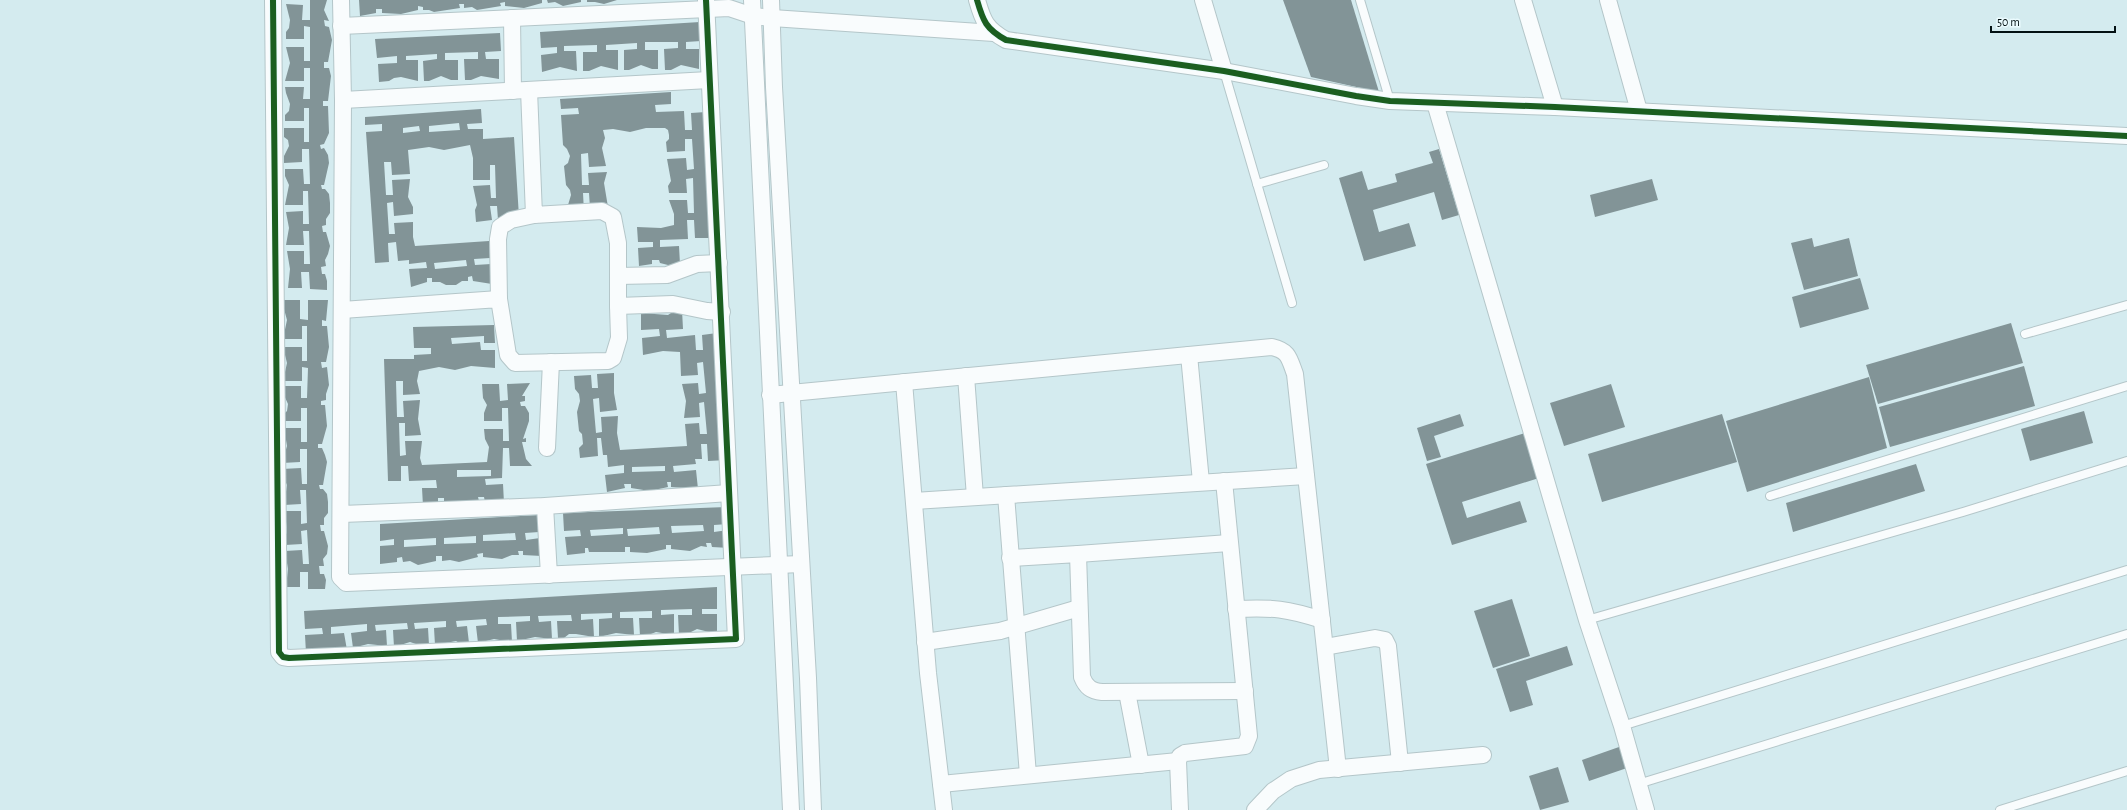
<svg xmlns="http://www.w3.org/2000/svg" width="2127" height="810" font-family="'Alegreya Sans',sans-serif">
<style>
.building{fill:#829497;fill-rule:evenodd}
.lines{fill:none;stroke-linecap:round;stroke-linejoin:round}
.lane-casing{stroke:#b4c6c9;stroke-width:10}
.street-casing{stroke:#b4c6c9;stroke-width:18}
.lane{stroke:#f9fcfd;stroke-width:8}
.street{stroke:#f9fcfd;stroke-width:16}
.cycleway-casing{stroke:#ebfbfe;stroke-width:8}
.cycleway{stroke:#1b5e20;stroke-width:6}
</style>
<rect width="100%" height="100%" fill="#d4ebef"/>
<g class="building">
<path d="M310,0H327L324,10L329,21L324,20L325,26L329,27L332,40L328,62H324V68H329L331,76L328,101H323V106H328L329,133L324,144L320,145L321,149L324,148L328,155L329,163L324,185H321L322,189H325L329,194L330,203V213L326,219V225L322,226L323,232H326L330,246L328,254L325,260L326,266L321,267L322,274H325L327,281V290L310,289L309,272H301L302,288H288L290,269L287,251H304V264H310L309,231H303L304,245H286L289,228L286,212L303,211V224H309L308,191H303V205H285L289,185L285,176V169H303L304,184H310L309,149H302V162L284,163V156L289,146L288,140L284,137V128H304V142H309V108H304V121H285V115L289,111L290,104L286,93L285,87H304L303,99H310V68H304V81H285L290,63L286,47H304V61H310V27L304,26V39H286V32L289,28L290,20L286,4L303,5L302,20H310Z"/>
<path d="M359,0H542V3L524,8L505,6V2L500,3L501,6L477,10L472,7L464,8V4H459L460,8L434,12L429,10H423V7L418,6V10L401,14L382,13V9H376V13L360,16Z"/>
<path d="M547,0H581V2L563,6L555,2L548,3Z"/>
<path d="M587,0H617L604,4L595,2H587Z"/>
<path d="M1283,0H1351L1379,92L1311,77Z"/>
<path d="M700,22L701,41L686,42V49H699V69L681,65L671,70H665L664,49L678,48V42H645V50H658V69H652L641,65L629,70H624V50L637,49V43L606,45V50H618V70L601,66L589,71H583V52H597V45L564,46V51H576L577,71L560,67L542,72L541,55L557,53V47L541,48L540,32Z"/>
<path d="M500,33L501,51L485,52L486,59H499V79L481,76L471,80H465L464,59H478V52L445,53V60H458V80H451L441,76L429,81H424L423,61L437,59V54L406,56V60H418V81L401,77L394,78L389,81L379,82L378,64L397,63V56L377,58L375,39Z"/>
<path d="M671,92V104L655,105L656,112L684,111L685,130H692L691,113L706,112L712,238H695L694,220H687L688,239L660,240V247L679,246L680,264L672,266L660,263L659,260H652V264L639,266L638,248L653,247V242H638L637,227L661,228L674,225V214L669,200H687L688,213H694L693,178L686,179L687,193H669L668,186L671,181L667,159L686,158L687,170L694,169L692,139H685V151L667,152L666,142L669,139V135L668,130L665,128H646L630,132L613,129L603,130L605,138L602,148L606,166L589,167L588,153L581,154L582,185H589L588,173L607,172L604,183L608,207L590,208L589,193H583L584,212L568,205L571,195L570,190L566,185L564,166L568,163L570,156L567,149L563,145L561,115L579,114L578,108L561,109L560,99Z"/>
<path d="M481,109L482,123L467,124L468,129H483V139L514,137L519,217L498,220L497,206H490L492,220L476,222L475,210L477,205L473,186L490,185L491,198H496L495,165H490V180H473V158L470,145L444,150L429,147L408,150L410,174L392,175L391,162H384L386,195H393L392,180L410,179L408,197L413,207V214L394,216L393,202L387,203L389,234H395L394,223L413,222V237L415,246L489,241L490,258L474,259L475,265L491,264L492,284L473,281L472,276L468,277V281H462L456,285H446L440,282H432V278H427V282L411,287L409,269L427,268L426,262L409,264V260L398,261L396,242L388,243L389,262L375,263L366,132L382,131V124L365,125V117ZM459,123L460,130L429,132V126ZM419,126L420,131L403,133V128ZM466,260L467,266L435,269L434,263Z"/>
<path d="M1439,149L1459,215L1442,220L1434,192L1373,210L1379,232L1409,223L1416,246L1364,261L1339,178L1362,171L1368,190L1397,182L1395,174L1433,163L1429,152Z"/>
<path d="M1652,179L1658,200L1595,217L1590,195Z"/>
<path d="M1812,238L1814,247L1849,238L1858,276L1804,290L1791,243Z"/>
<path d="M1860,278L1869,309L1800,328L1792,297Z"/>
<path d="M284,300H300V319L308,320V300H328L326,321L322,320V326H327L329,347L326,362H321L322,368L327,367L329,385L326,394V400L321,401V405H325L327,426L322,444H318V448H322L325,455L327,462L323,485H319L320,489H323L327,494L328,502V513L324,518V525H320L321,531H324L328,546L327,554L323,559L324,566H319L320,574H324L326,580L325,589H308V572H300V587H286L288,569L285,551L302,550L303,564H309L307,530L301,531L302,544L285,545L284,537L287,533V527L284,511H301V524L307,523L306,490H300L301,504L284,505L287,485L283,476L282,469L301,468L302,484H307V449H300V462L282,463L287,446L286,440L282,436V428H301V442H307V408H301V421H283V415L287,411L288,404L283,393V386H301V398H307L308,368L302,367V381H283L287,363L283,347H302V361H307V326H302V339H283L287,320L284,309Z"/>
<path d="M682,310L683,329L666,330L667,338L695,335L696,350H703L702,335L717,333L727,460L708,461L707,444H701L702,459H695L696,464L673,466L674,472L696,470L698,489L671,487V482H667L668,487L650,491L631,488V484H624L625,488L607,492L605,475L624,473V465L608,467L607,455H603L601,438H597L598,456L580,458L579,448L583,444L582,434L579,431L577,412L580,401L579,394L575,389L574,376L591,375L592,388H598L597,374L614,373V393L617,410L600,412L599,398L593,399L596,433L602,432L601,417L618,416L617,433L620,450L687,446L685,424L699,423L700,434H707L704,402L699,403L700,417L684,418L686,401L682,384L698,383L699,394L706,393L703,362L697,363L698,375L681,376L680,352L663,351L643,355L642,338L660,336L659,329L641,330V313L668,315L674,311ZM665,466V471L632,472V467Z"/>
<path d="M2011,323L2023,363L1878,404L1866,365Z"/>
<path d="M494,325L495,343H484V336L451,338L452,344L480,342L481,350H495V368L471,366L455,370L439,367L419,371L417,381L420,394L403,395V381H396L397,417H404L403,401L420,400L418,419L421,435L405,436V423H399L400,456L406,455L405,441H422L420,458L422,465L487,462L489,447L485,439L484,429H503V441H509L508,408H502V421H484V413L487,405L483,398L482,384H499L500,401L508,400L507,384L530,383L522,396H525V401L520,402L521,406H525L529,413V421L523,439L526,438V442H522L526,459L532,466H510L509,448H503L502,478L485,479L486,485L503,484L504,503L485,502L484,497H478L479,501L475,500L460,505L444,502V498H438V502L423,506L422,488H437L436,480L409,481L408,466H401V481H388L384,359H414V355L431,354V348H414L413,327ZM457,470H491V476L457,477Z"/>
<path d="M2024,366L2035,406L1890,447L1879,407Z"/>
<path d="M1869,377L1887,448L1747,492L1726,421Z"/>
<path d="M1611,384L1625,427L1564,446L1550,403Z"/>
<path d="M2084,411L2093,443L2030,461L2021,429Z"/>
<path d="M1460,414L1464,426L1434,436L1441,457L1427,461L1417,428Z"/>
<path d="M1722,414L1737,462L1602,502L1588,454Z"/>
<path d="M1525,433L1539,478L1462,502L1467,518L1520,501L1527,522L1452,545L1426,464Z"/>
<path d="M1916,464L1925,491L1793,532L1786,503Z"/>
<path d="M727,507L728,524L714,525V532L728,530L730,548L712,547L711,543H706L707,547L701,546L690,551L671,549V545H666V549L647,553L630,552V547H625V552H589L588,548H585V553L567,555L565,537L581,536L580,530L564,531L563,513ZM703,525L704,531L672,533L671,526ZM659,527L660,534L628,536L627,529ZM623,528V534L591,536L590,530Z"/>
<path d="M538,515L539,532L525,533L526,540L540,538L542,556L523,555V551H518L519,555H512L502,559L483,557V553L477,554L478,557L459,562L450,560L442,561V556H436V561L418,565L410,561L403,562L402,557L397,558V562L380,564V546L394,545V539L380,541V524ZM515,533L516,540L483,541V535ZM476,536V543L444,544V538ZM436,538V545L404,547V540Z"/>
<path d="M717,587V609H702V614H717V634L697,629L687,634L679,635L678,615H692V609L661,610V615L674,614V635L656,632L646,636H640L639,618H652V611L620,612V618H633L634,635L616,633L599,637V619L612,618V613L581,614V620L593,619L594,637L576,634H569L564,638H558L557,621H572L571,615L538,616L539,622L551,621L552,639L535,637L517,641L516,622L530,621V616L498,617V624H511L512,642L494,639L478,643L476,626L487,625L486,619L456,621L457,627L467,626L469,643L461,644L456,641L435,645L434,628L446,627V621L414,623L415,629L428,628L429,645L422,646L410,642L394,647L393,630L408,629L407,623L375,625L376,631L386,630L387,646L368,644L353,648L351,633L367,631V624L331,627V634L344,633L347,650L306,653L305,635L323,634L322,628L305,629L304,611Z"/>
<path d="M1512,599L1530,656L1493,668L1474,611Z"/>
<path d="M1567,646L1573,665L1526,681L1533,705L1510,712L1496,669Z"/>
<path d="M1619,747L1627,768L1589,781L1582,760Z"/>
<path d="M1558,767L1569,802L1540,810L1529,776Z"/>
</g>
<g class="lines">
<g class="lane-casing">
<g id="lane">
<path d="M1360,0L1390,101"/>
<path d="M1224,71L1292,303"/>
<path d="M1257,184L1324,165"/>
<path d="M2025,334L2127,305"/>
<path d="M1770,496L2127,386"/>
<path d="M1587,620L1963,512L2127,461"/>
<path d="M1622,726L2127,570"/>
<path d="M1638,784L2127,634"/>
<path d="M2000,810L2127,771"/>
</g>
</g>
<g class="street-casing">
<g id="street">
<path d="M273,0L279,652L283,657L289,658L736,639L706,0"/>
<path d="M341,0L343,100L340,577L346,583L801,564"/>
<path d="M752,0L791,810"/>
<path d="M771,0L774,87L808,678L813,810"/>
<path d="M977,0C983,21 986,29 1006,40L1224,71L1356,96L1390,101L1555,107L2127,136"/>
<path d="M1203,0L1224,71"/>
<path d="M1523,0L1555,107"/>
<path d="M1608,0L1639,111"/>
<path d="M512,18L513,91"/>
<path d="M341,26L729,8L753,16L772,18L994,33"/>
<path d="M529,90L534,215L602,211L613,217L618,243V306"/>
<path d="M343,100L709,80"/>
<path d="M1435,103L1587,620L1622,726L1646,810"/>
<path d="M618,276L667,275L697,264L719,263"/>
<path d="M499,299L498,239L500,227L511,220L534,215"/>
<path d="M342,310L499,299L508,355L515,363L608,361L613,358L619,338L618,306L673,304L707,311L722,312"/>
<path d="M1189,355L1201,482"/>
<path d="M966,376L975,497"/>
<path d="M904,382L928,673L944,810"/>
<path d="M770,395L1272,347C1289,351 1289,358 1295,374L1338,769"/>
<path d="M547,448L551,362"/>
<path d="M1006,495L1028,775"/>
<path d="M914,501L1306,476"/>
<path d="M545,506L549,575"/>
<path d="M342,514L545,506L729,493"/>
<path d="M1078,554L1229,543"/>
<path d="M1010,558L1078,554L1082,677C1086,687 1091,691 1102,692L1245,691"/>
<path d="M1236,609C1272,607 1288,609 1322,620"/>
<path d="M925,642L1000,631L1079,608"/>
<path d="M1325,647L1375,638L1385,640L1388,646L1400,763"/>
<path d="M1127,692L1141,765"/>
<path d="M941,784L1178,761"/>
<path d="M1180,810L1178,761L1180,756L1185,753L1245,746L1249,736L1224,481"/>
<path d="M1255,810L1273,791L1291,779L1319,770L1483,755"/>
</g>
</g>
<use href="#lane" class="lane"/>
<use href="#street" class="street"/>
<g class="cycleway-casing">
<g id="cycleway">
<path d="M273,0L279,652L283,657L289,658L736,639L706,0"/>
<path d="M977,0C983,21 986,29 1006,40L1224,71L1356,96L1390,101L1555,107L2127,136"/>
</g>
</g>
<use href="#cycleway" class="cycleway"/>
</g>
<path d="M1991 26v6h124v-6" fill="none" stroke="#031113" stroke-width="2"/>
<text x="1997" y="26" font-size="12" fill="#031113" stroke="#ebfbfe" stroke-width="3" paint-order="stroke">50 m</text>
</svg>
